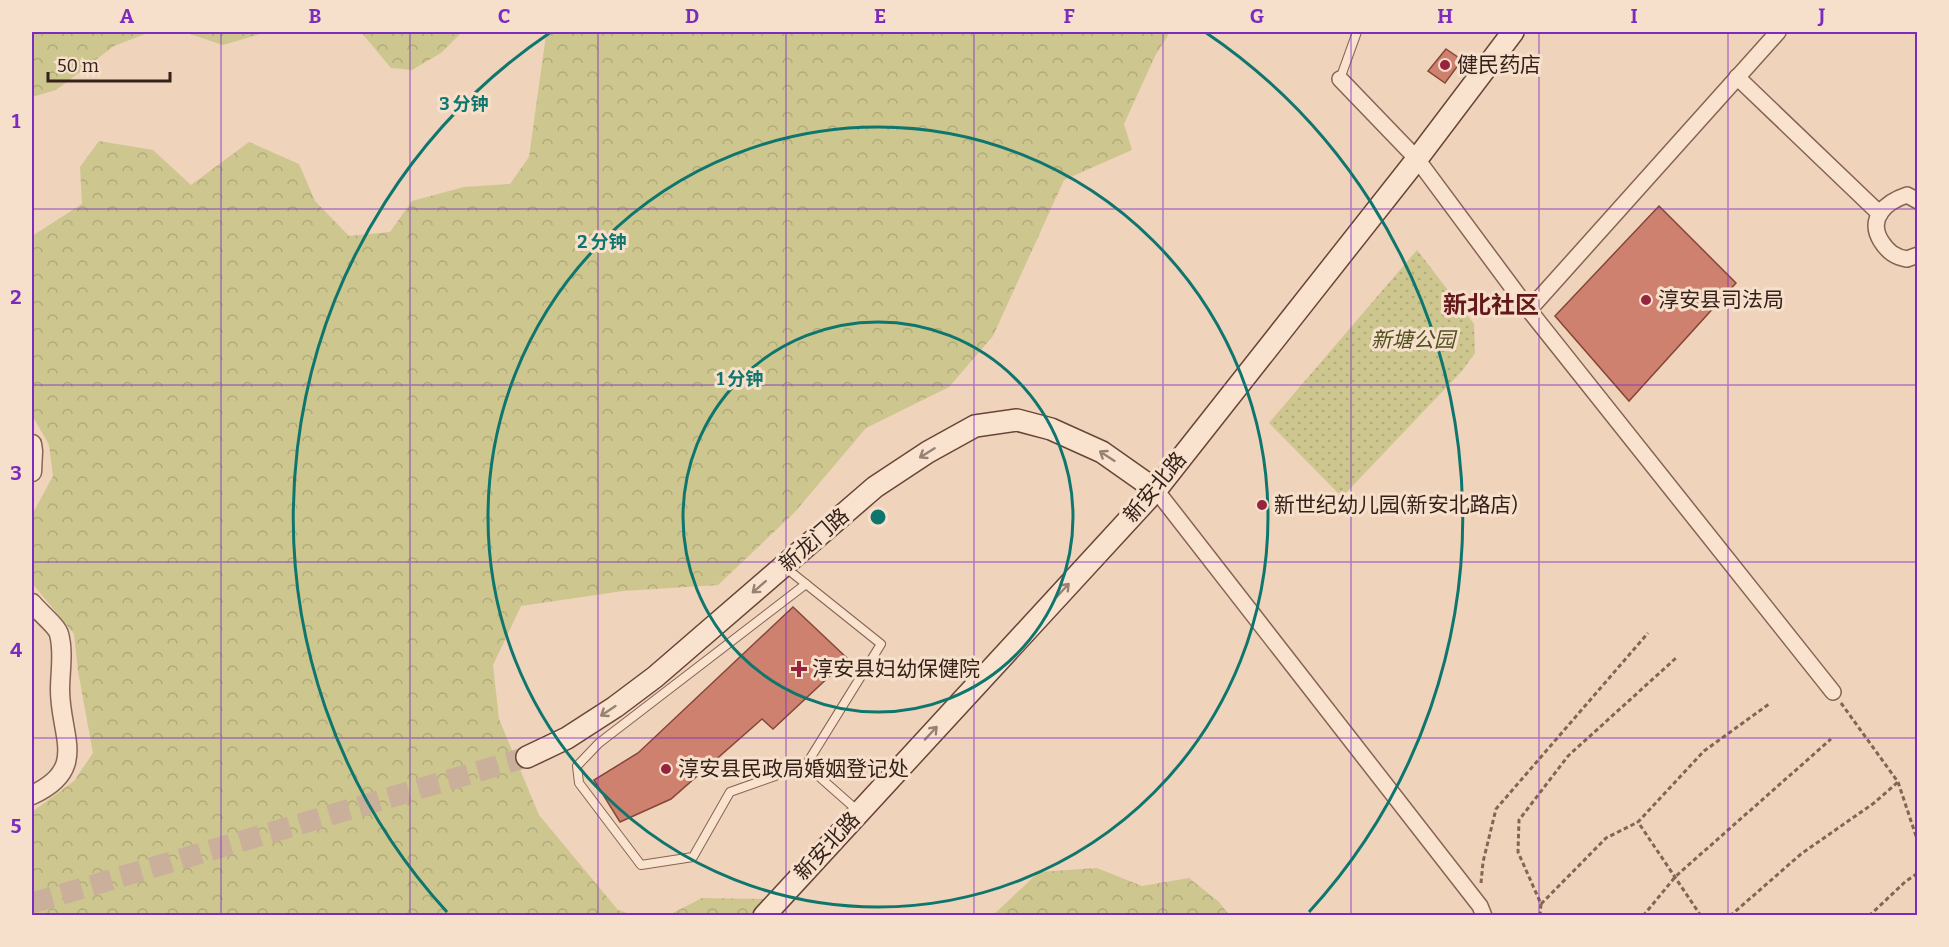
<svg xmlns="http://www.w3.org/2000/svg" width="1949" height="947" font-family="Bitter,'Noto Sans SC',serif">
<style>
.green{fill:url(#green-dots)}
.forest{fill:url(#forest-crowns)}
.building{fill:#cf816f;stroke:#86463a;stroke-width:1.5}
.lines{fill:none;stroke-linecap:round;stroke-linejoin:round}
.secondary-tunnel{stroke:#caaf9b;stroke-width:21;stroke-dasharray:21 10;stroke-linecap:butt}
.service-casing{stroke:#866455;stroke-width:10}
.minor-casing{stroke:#866455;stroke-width:18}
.tertiary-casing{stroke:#866455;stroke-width:21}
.secondary-casing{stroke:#684538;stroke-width:24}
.path{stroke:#866455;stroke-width:3;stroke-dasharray:4.5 3;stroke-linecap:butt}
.service{stroke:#fae3ce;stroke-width:8}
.minor{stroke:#fae3ce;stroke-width:15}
.tertiary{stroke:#fae3ce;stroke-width:18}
.secondary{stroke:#fae3ce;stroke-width:21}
.oneway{stroke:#988274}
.grid{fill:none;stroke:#7b2cbf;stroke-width:1.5;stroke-opacity:0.55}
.ring{fill:none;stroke:#0f766e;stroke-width:3}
.poi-dot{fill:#97233f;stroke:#f6e0cb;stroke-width:2}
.labels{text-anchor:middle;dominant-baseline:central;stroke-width:6;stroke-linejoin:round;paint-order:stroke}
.poi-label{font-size:21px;fill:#35211a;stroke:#f6e0cb;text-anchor:start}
.park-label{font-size:21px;font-style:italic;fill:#515220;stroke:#f6e0cb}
.street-label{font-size:21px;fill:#35211a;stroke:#f6e0cb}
.quarter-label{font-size:24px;font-weight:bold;fill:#63181a;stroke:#f6e0cb}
.centre{fill:#0f766e;stroke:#f6e0cb;stroke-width:3}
.ring-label{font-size:18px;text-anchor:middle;font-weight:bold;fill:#0f766e;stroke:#f6e0cb;stroke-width:6;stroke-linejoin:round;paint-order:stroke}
.neatline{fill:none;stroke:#7b2cbf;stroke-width:2}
.grid-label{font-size:20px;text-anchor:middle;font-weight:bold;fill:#7b2cbf}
</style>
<defs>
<pattern id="green-dots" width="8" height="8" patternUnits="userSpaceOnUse" patternTransform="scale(1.5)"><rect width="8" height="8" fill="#cdc68f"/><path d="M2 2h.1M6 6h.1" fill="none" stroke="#b1aa7b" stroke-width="1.8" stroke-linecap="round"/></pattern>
<pattern id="forest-crowns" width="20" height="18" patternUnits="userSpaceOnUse" patternTransform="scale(1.5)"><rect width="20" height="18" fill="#cdc68f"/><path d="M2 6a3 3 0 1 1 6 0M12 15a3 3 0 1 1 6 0" fill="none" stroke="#b1aa7b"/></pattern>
</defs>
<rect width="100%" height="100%" fill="#efd3bb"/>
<path class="green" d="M1417,250L1474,324L1475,353L1462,371L1342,497L1269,423Z"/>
<g class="forest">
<path d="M32,32H150L114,46L56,90L32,97Z"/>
<path d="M184,32H267L223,45Z"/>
<path d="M361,32H462L441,53L412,70L391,68Z"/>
<path d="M548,32H1170L1155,56L1124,124L1132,150L1064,180L993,336L949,387L866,428L794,513L718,585L623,591L521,606L493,665L499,719L539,815L618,910L633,915H32V812L74,781L93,753L78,671L74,634L32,583V515L53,476L49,445L32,415V236L82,204L80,167L99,141L153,150L191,185L249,142L299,164L315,201L349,236L390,232L412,201L464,187L510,184L529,157L546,35Z"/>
<path d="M1097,868L1142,886L1189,878L1219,902L1229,915H993L1039,872Z"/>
<path d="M702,898L766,899L786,915L667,916Z"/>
</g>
<g class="building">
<path d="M1446,49L1462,60L1445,83L1428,71Z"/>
<path d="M1659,206L1736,283L1629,401L1555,316Z"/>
<path d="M793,607L848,659L773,729L762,719L671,799L620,822L594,780L638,753Z"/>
</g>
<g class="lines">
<path class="secondary-tunnel" d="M32,903L527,757"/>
<g class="service-casing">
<g id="service">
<path d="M1340,79L1357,32"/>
<path d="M786,568L881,644L806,765L858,811"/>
<path d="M806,584L599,743L577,766L579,783L641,865L693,857L730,792L806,765"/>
</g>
</g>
<g class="minor-casing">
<g id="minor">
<path d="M1737,77L1880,214"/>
<path d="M1340,79L1417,159L1529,310L1833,692"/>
<path d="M1918,201L1907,195C1886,202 1867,218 1881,241C1888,252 1895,257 1907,259L1918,255"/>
<path d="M1529,310L1778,32"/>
<path d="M1156,490L1480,906L1484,916"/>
</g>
</g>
<g class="tertiary-casing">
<g id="tertiary">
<path d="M32,444L33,451L32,472"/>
<path d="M32,603C38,611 57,626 59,634C64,652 60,672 60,690C60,736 89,769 32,795"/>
</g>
</g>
<g class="secondary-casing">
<g id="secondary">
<path d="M527,757L567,738L615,707L655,677L875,487L928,452L975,426L1017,420L1051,429L1102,452L1156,490"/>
<path d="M764,916L1156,490L1417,159L1513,32"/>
</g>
</g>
<g class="path">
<path d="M1841,703L1898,782L1918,842"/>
<path d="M1481,883L1483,862L1496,809L1648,633"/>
<path d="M1541,904L1606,838L1638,822"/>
<path d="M1540,916L1541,904L1518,852L1519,820L1568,756L1676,658"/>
<path d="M1643,916L1676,876L1831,739"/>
<path d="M1701,916L1638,822L1704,751L1769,704"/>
<path d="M1730,916L1801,854L1874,803L1898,782"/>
<path d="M1869,916L1906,881L1918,873"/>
</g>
<use href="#service" class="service"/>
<use href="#minor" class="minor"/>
<use href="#tertiary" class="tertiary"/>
<use href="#secondary" class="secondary"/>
</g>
<defs><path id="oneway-shaft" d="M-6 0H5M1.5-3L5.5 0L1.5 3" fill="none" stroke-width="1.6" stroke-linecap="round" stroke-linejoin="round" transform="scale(1.5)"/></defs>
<g class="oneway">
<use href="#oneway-shaft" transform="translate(927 453) rotate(148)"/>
<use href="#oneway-shaft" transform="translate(1107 456) rotate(-147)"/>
<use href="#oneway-shaft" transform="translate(759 587) rotate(139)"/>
<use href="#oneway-shaft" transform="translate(1063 590) rotate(-47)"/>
<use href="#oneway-shaft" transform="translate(608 711) rotate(146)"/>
<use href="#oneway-shaft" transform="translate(931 733) rotate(-47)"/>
</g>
<path class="grid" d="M221,32V916M410,32V916M598,32V916M786,32V916M974,32V916M1163,32V916M1351,32V916M1539,32V916M1728,32V916M32,209H1918M32,385H1918M32,562H1918M32,738H1918"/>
<g class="ring">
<circle cx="878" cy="517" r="195"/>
<circle cx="878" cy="517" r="390"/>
<path d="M447 912A585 585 0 0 1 551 32M1205 32A585 585 0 0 1 1309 912"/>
</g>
<g class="poi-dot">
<circle cx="1445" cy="65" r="6"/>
<circle cx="1646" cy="300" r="6"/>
<circle cx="1262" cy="505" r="6"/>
<path d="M796 660h6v6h6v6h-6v6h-6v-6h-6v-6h6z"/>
<circle cx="666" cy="769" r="6"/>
</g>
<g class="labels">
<g class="poi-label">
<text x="1457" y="65">健民药店</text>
<text x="1658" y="300">淳安县司法局</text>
<text x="1274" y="505">新世纪幼儿园(新安北路店)</text>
<text x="812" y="669">淳安县妇幼保健院</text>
<text x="678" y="769">淳安县民政局婚姻登记处</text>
</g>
<g class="park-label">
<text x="1413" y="340">新塘公园</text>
</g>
<g class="street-label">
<text transform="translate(1155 487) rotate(-50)">新安北路</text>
<text transform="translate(814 540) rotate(-41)">新龙门路</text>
<text transform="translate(827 846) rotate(-47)">新安北路</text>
</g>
<g class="quarter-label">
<text x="1491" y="305">新北社区</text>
</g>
</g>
<circle cx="878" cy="517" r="9" class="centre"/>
<g class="ring-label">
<text x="464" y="110">3 分钟</text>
<text x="602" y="248">2 分钟</text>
<text x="740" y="385">1 分钟</text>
</g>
<rect width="1949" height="947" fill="none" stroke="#f6e0cb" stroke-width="66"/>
<path d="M48 72v9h122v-9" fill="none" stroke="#35211a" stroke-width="3"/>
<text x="57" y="72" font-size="18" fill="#35211a" stroke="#f6e0cb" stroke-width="4.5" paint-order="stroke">50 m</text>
<rect x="33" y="33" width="1883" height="881" class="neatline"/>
<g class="grid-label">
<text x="127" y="23">A</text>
<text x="315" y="23">B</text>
<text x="504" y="23">C</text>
<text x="692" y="23">D</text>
<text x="880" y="23">E</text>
<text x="1069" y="23">F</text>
<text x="1257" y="23">G</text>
<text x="1445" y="23">H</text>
<text x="1634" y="23">I</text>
<text x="1822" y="23">J</text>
<text x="16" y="128">1</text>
<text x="16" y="304">2</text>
<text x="16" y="480">3</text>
<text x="16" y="657">4</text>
<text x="16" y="833">5</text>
</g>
</svg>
